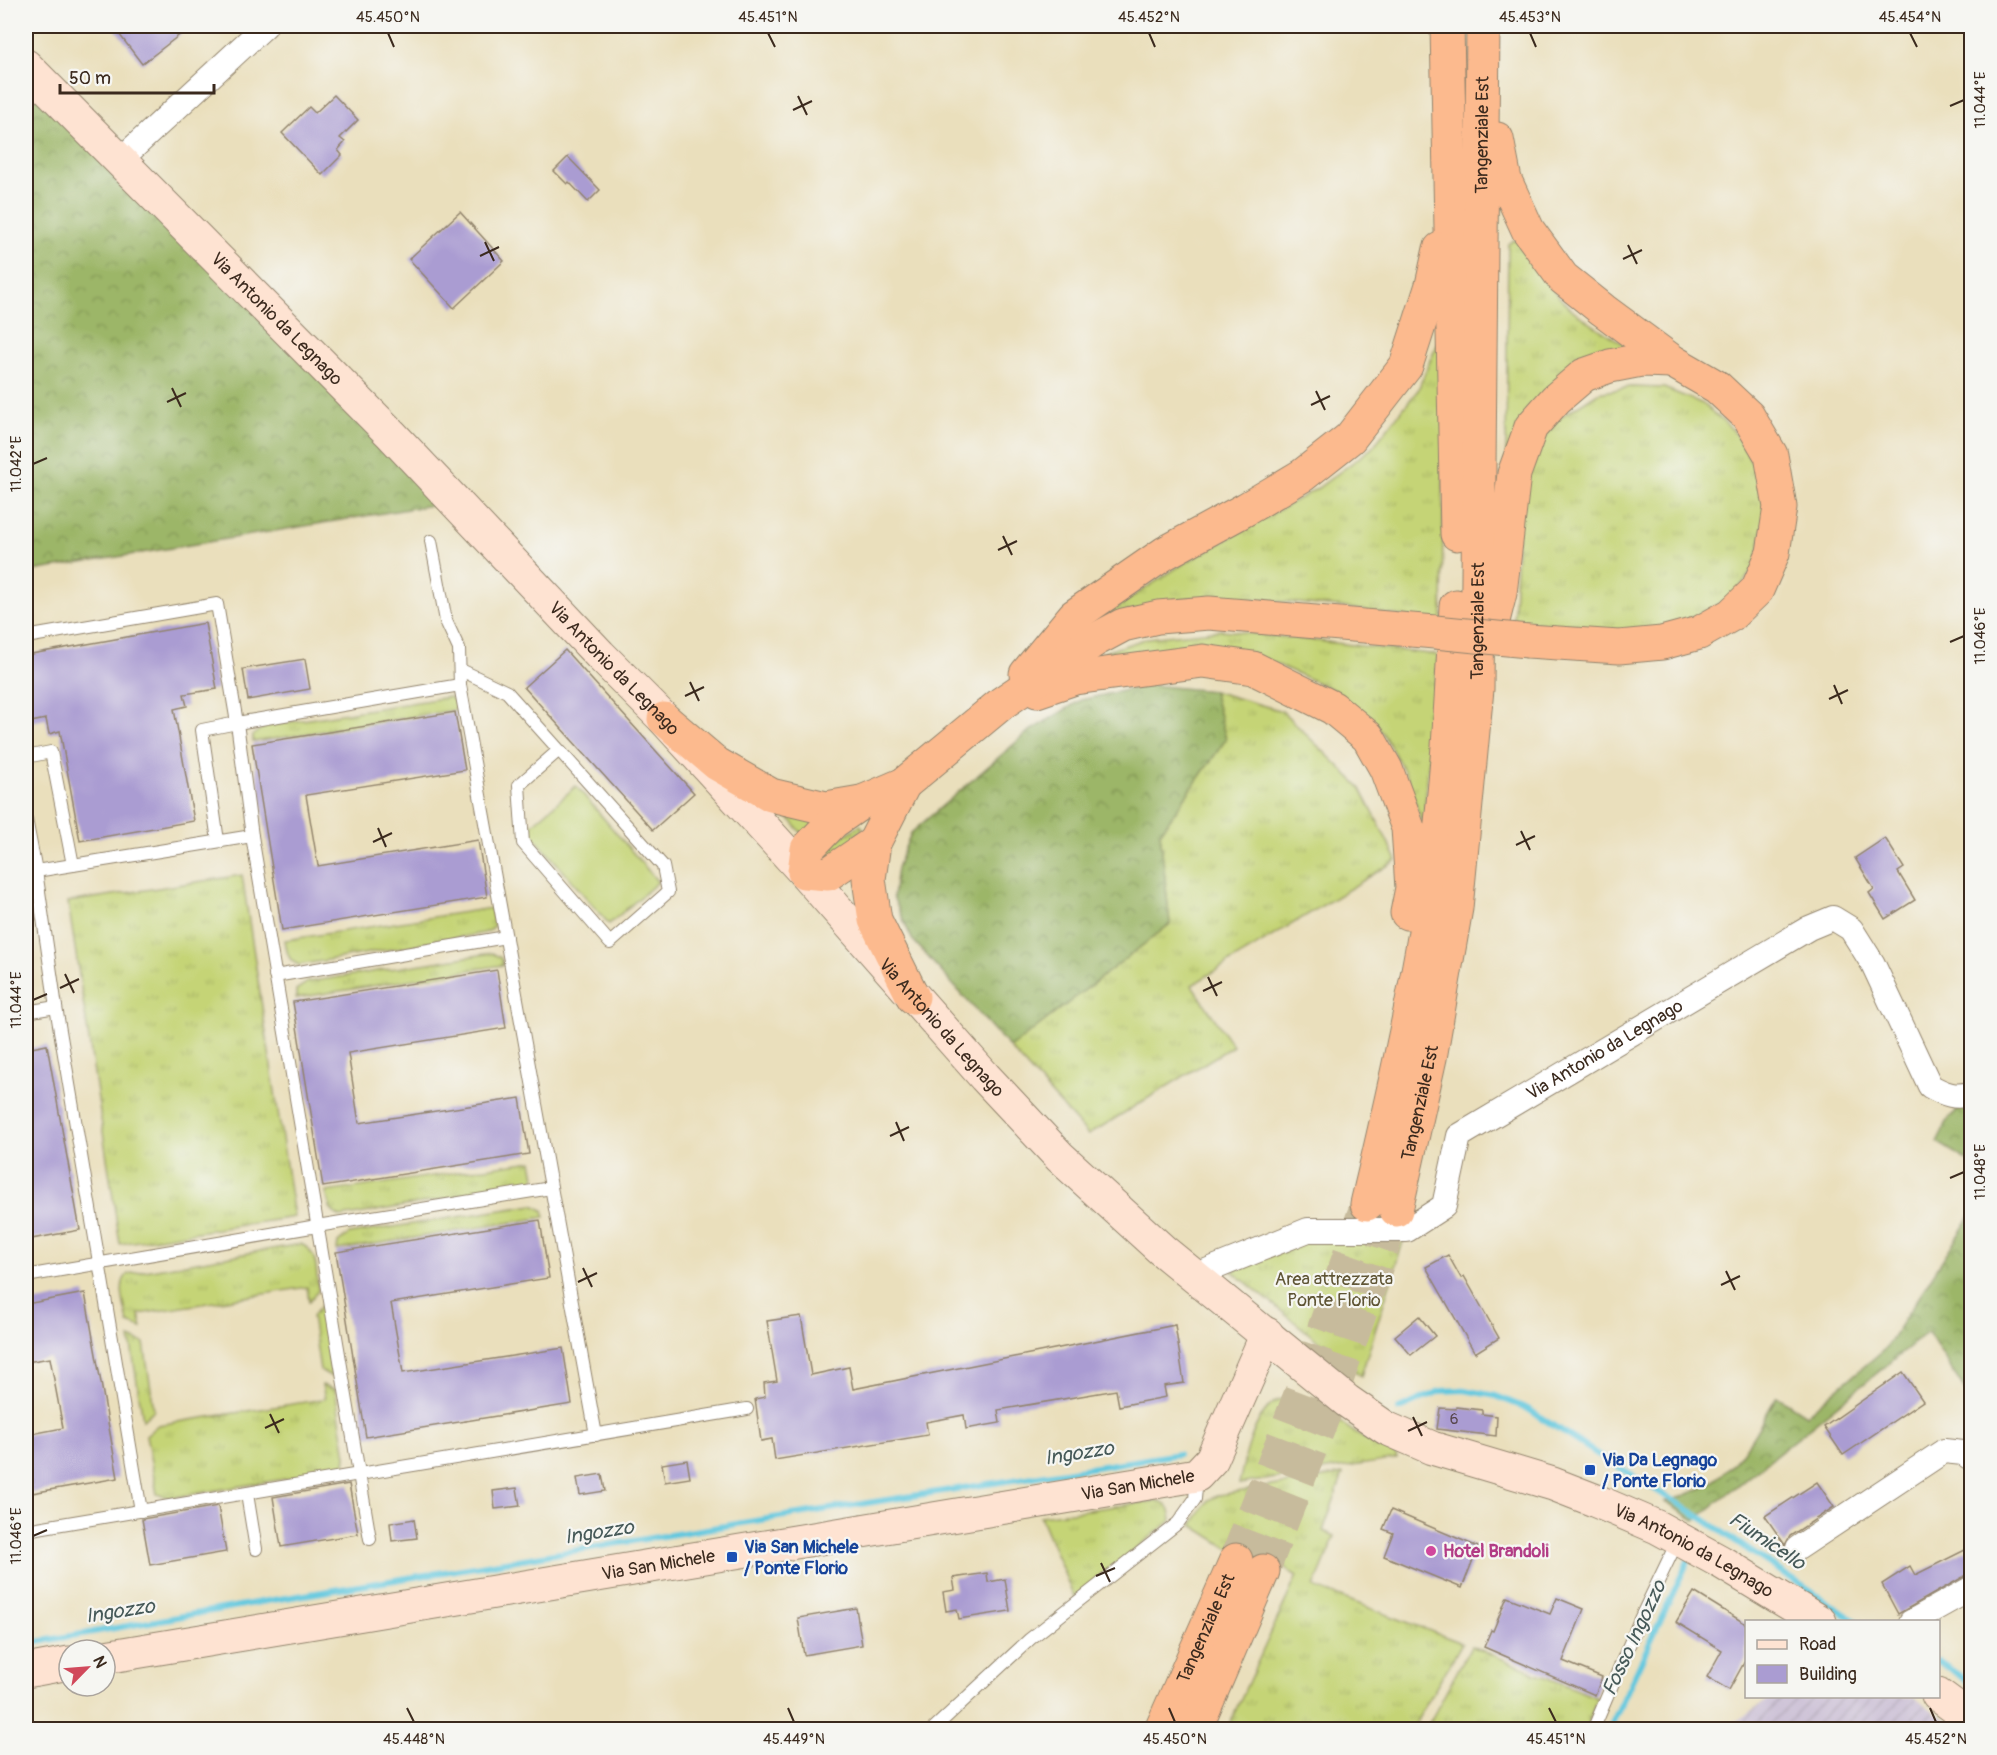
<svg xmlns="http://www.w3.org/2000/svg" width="1997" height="1755" font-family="Pangolin,sans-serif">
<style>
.industrial{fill:url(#industrial-furrows)}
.grass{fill:url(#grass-tufts);stroke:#807f4a;stroke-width:1.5}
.forest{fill:url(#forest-crowns);stroke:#6c7042;stroke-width:1.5}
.pitch{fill:#c5d476;stroke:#807f4a;stroke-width:1.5}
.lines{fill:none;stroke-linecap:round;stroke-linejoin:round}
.stream{stroke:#61c7de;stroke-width:6}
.building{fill:#aa9cd2}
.highway-tunnel{stroke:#c7bb9c;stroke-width:33;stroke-dasharray:33 16;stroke-linecap:butt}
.lane-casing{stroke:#92846d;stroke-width:14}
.street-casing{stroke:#92846d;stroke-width:26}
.secondary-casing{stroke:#92846d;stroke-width:35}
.highway-casing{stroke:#92846d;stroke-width:35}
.lane{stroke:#fff;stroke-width:12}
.street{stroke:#fff;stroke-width:24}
.secondary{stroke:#fee3d2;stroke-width:33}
.highway{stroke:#fcba8e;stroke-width:33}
.highway-bridge-casing{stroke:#92846d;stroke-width:35;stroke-linecap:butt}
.highway-bridge{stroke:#fcba8e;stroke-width:33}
.ticks{fill:none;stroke:#3b2a1e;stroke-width:2}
.transit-dot{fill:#1a4fb4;stroke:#f6f6f2;stroke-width:2}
.hotel-dot{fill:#d1479c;stroke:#f6f6f2;stroke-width:2}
.labels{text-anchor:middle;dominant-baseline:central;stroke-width:4.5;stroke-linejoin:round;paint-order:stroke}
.number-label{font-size:15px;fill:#57464b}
.street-label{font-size:18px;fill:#3b2a1e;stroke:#f6f6f2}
.park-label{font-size:18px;fill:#5e5434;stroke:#f6f6f2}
.transit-label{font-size:18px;font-weight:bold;fill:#164399;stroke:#f6f6f2;text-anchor:start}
.hotel-label{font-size:18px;font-weight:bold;fill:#b23c85;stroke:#f6f6f2;text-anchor:start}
.water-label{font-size:20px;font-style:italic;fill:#465958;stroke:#f6f6f2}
.neatline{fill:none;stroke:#3b2a1e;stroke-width:2}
.ticks-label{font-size:15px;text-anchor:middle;fill:#3b2a1e}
</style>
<defs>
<pattern id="industrial-furrows" width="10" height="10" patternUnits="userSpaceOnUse" patternTransform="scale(1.5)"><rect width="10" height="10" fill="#cbbfd5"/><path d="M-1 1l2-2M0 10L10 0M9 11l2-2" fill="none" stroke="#afa4b6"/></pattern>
<pattern id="grass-tufts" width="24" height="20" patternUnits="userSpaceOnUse" patternTransform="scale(1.5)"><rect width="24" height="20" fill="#c5d476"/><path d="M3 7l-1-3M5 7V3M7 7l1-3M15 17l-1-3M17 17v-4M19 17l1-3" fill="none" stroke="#aab666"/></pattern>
<pattern id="forest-crowns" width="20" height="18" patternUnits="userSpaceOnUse" patternTransform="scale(1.5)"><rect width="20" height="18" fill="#9cb667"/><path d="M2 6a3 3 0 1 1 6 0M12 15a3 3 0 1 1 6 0" fill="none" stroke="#809454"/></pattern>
</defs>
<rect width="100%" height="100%" fill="#f6f6f2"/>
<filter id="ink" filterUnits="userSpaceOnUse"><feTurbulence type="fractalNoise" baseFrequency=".0167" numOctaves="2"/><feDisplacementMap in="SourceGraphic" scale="12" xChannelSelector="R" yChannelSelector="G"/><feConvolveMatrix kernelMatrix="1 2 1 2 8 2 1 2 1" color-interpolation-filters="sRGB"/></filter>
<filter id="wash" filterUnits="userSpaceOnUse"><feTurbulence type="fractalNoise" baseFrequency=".008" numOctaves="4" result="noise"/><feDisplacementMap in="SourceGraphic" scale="24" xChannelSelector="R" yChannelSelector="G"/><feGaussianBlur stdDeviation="1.35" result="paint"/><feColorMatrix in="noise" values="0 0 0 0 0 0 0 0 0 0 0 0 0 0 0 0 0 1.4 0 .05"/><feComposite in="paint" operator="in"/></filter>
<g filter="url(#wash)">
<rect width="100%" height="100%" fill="#eadfbc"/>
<path class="industrial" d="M1774,1696L1913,1697L1961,1730H1723Z"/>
<g class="grass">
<path d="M1514,240L1520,241C1534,263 1547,287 1567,305C1590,326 1623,343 1649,359L1617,361L1506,454L1508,244Z"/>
<path d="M1445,325L1442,622L1341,607L1254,599L1192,598L1166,602L1097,620L1178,567L1318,488L1372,448L1418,390Z"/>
<path d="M1630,387L1664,388L1703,404L1733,430L1758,472L1766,512L1756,564L1734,596L1659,635L1513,628L1520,489L1534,448L1560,417L1598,393Z"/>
<path d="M1222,630L1438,655L1423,827L1408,778L1382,732L1336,691L1267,660L1083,665L1105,652L1148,638Z"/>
<path d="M1213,691L1282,711L1360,787L1397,860L1192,985L1233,1046L1088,1135L1010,1048L1170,924L1160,833L1226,739Z"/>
<path d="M449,697L459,702L461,709L253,742V735L265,726Z"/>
<path d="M784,812L825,816L804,836Z"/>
<path d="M860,825L863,828L837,857L825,859L824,851L828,846Z"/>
<path d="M242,875L294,1217L120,1244L68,902Z"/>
<path d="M491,908L494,925L491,930L484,933L299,965C287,960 287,952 285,940Z"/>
<path d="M492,953L501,958L503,965L296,998V990L308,982Z"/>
<path d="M532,1161L535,1177L532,1182L526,1185L341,1217C329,1212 329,1204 326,1192Z"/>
<path d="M533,1205L543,1210L545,1217L337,1250L338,1243L349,1234Z"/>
<path d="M1405,1235L1361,1376L1232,1271L1306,1239Z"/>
<path d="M301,1244C319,1252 316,1273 318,1291L309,1301L307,1287L139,1314L142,1328L128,1323C126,1309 116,1284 128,1274Z"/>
<path d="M321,1306L332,1377L320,1370L312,1316Z"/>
<path d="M130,1338L144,1343L154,1410L143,1420Z"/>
<path d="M322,1385L335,1389L346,1456L345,1465L339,1470L169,1498L157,1494L146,1435L158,1425L325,1399Z"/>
<path d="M1293,1397L1316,1406L1360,1436L1396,1455L1397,1459L1239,1484C1244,1460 1253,1416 1275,1402C1281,1399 1287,1398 1293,1397Z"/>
<path d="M1343,1474L1323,1531L1335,1536L1314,1587L1462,1643L1412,1729H1227L1297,1576L1279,1565L1253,1555L1228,1548L1192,1525L1208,1500L1219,1495Z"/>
<path d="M1156,1501C1167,1504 1171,1508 1172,1520L1074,1597L1040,1516Z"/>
<path d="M1471,1646L1597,1698L1586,1729H1426Z"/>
</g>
<g class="forest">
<path d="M26,76L444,503L26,572Z"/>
<path d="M1149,685L1213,691L1226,739L1160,833L1170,924L1010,1048L912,939L893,897L897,868L911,833L1028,732L1081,700Z"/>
<path d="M1964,1104L1971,1115V1163L1937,1142L1949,1118Z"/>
<path d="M1971,1215V1400L1928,1332L1695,1520L1665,1502C1678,1498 1692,1493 1704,1487C1740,1468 1757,1429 1777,1396L1806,1415L1886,1348Z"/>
</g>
<path class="pitch" d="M576,786L658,882L609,924L527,829Z"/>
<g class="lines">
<g class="stream">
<path d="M1399,1409L1440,1391L1464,1390L1496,1396L1528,1409L1597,1454L1705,1520L1750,1551L1857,1622"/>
<path d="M26,1644L261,1602L779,1517L1178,1454"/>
<path d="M1938,1661L1972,1684"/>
<path d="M1609,1730L1688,1561"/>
</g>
</g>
<g id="blocks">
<g class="building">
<path d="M113,26H191L142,64Z"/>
<path d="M334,95L358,120L340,138L345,142L338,150L342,155L322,175L282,133L309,107L315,113Z"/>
<path d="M568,157L600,190L588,202L569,182L567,184L554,171Z"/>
<path d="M460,212L504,261L454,308L409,259Z"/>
<path d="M205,623L217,689L184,694L187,706L174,709L194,821L80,841L60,731L49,734L46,719L26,723V655Z"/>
<path d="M565,650L694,793L653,830L524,687Z"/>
<path d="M305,659L310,689L248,700L243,669Z"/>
<path d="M455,712L465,770L306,795L318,866L478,840L487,897L282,930L252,744Z"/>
<path d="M1885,838L1904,868L1898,872L1915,900L1885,919L1869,893L1874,889L1855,858Z"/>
<path d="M497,970L506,1028L348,1053L359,1123L520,1098L529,1154L323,1187L293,1002Z"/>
<path d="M47,1045L80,1230L26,1240V1049Z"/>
<path d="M540,1220L549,1278L391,1303L403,1373L563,1348L572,1404L366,1437L336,1252Z"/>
<path d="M1448,1255L1461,1278L1464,1276L1499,1338L1475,1353L1426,1267Z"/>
<path d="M85,1293L118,1478L26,1494V1435L63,1428L50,1358L26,1362V1304Z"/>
<path d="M801,1316L811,1375L849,1367L853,1389L1175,1325L1184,1383L1164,1386L1166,1397L1119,1406L1116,1390L998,1410L1000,1423L966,1429L964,1415L926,1422L928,1435L775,1460L772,1439L761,1441L755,1399L765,1397L764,1383L777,1381L767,1321Z"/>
<path d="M1419,1316L1435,1336L1411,1355L1395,1336Z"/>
<path d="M1903,1372L1923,1401L1843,1455L1824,1427Z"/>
<path d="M1456,1407L1482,1410V1414L1497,1416L1496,1436L1437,1429L1440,1408L1456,1409Z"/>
<path d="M687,1460L690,1478L665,1482L662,1464Z"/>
<path d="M602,1474L605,1491L580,1495L577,1478Z"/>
<path d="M1817,1482L1834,1507L1790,1536L1785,1545L1765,1516Z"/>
<path d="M349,1484L358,1534L281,1547L273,1497Z"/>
<path d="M517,1488L520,1506L495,1509L493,1491Z"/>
<path d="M218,1506L226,1552L150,1565L142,1519Z"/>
<path d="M1391,1510L1478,1547L1462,1588L1384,1556L1393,1533L1383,1529Z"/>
<path d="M414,1519L417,1538L392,1541L390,1523Z"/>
<path d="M1967,1549L1971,1557V1574L1965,1576L1898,1614L1882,1584L1910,1566L1915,1575Z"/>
<path d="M987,1573L988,1582L1005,1579L1010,1611L959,1619L957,1609L946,1611L943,1592L955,1590L953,1578Z"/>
<path d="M1694,1592L1746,1624V1659L1729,1690L1707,1677L1722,1650L1676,1622Z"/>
<path d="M1507,1597L1550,1614L1557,1598L1584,1609L1563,1661L1602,1677L1595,1695L1484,1647L1491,1630L1493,1631Z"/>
<path d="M856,1608L862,1645L804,1655L798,1618Z"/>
</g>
</g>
</g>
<g filter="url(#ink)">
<use href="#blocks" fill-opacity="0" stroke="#92846d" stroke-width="1.5"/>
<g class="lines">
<g class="highway-tunnel">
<path d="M1236,1560L1308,1374L1367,1204"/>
<path d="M1263,1571L1333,1392L1396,1210"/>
</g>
<g class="lane-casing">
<g id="lane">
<path d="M431,541L446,621L459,649L460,685L596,1435"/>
<path d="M26,637L217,604L237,723L460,685"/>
<path d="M461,670L507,692L663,866L668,892L610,943L523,843L519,785L559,750"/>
<path d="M26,757L51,752L73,865"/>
<path d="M26,819L36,871L56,1007L141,1511"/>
<path d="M218,841L202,730L237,723L252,836L370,1539"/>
<path d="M36,871L252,836"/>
<path d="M275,976L506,937"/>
<path d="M26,1012L56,1007"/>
<path d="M26,1276L317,1226L551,1188"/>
<path d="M247,1494L256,1549"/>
<path d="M26,1530L747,1409"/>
<path d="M932,1730L1030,1639L1178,1523L1195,1499L1197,1477"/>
<path d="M1593,1730L1641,1617L1678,1540"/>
</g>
</g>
<g class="street-casing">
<g id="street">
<path d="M119,161L265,26"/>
<path id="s1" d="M1194,1276L1308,1230H1407L1444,1206L1459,1136L1809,928L1833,918L1851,929L1873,964L1930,1086C1944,1094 1956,1099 1972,1093"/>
<path d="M1798,1548L1944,1451L1963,1453L1972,1459"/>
<path d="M1911,1622L1972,1588"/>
</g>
</g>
<g class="secondary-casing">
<g id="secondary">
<path id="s2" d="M26,66L391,434L600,655L664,719L804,872L985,1077L1060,1157L1162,1250L1347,1401L1386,1428L1432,1448L1553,1484L1594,1500L1657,1527L1721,1562L1820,1622"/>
<path id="s3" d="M105,1657L1197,1475L1212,1459L1267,1334"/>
<path d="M26,1671L69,1663"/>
<path d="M1938,1695L1972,1720"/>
</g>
</g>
<g class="highway-casing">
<g id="highway">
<path d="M1447,26L1457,534"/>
<path d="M1497,139L1505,180L1528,230L1563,278L1603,310L1672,361L1717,387L1748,416L1771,455L1780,507L1773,553L1757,590L1731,615L1699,633L1662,643L1619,647L1528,641"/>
<path d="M1491,629L1500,593L1514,474L1531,427L1556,399L1584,375L1610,366L1641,360L1672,361"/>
<path d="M1026,674L1074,616L1165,553L1246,509L1303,475L1350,438L1406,366L1432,285L1440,249"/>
<path d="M1037,691L1075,678L1203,661L1253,668L1333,708L1368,737L1386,769L1408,828L1412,888L1407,913"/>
<path d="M664,719L717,764L771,795L826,808L861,802"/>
<path d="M904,784L874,843L869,879L875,920L913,997"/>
<path d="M874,843L828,874L804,872L807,849L833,822L862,802L904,784L1002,703L1095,640L1123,625L1158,617L1209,613L1435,632"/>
<path d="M1367,1204C1390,1108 1412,1012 1428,914C1446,813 1451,709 1456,606"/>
<path id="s4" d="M1396,1210L1430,1058L1456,908L1477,689L1483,26"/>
<path id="s5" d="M1161,1730L1236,1560"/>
<path d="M1195,1730L1263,1571"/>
</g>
</g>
<use href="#lane" class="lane"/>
<use href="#street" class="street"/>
<use href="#secondary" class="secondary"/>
<use href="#highway" class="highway"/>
<g class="highway-bridge-casing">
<path id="highway-bridge" d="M1435,632L1528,641"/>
</g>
<use href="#highway-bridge" class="highway-bridge"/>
</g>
</g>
<path class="ticks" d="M388,33L394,47M768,33L775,47M1149,33L1155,47M1530,33L1536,47M1910,33L1917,47M798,96L807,115M1950,106L1964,100M793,110L812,101M485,242L494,261M1628,245L1637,264M480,256L499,247M1623,259L1642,250M172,388L181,407M1316,391L1325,410M167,402L186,393M1311,405L1330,396M33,464L47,458M1003,536L1012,555M998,550L1017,541M1950,642L1964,636M690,682L699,701M1834,685L1842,704M685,696L704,687M1829,699L1848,690M378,828L386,847M1521,831L1530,850M373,842L392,833M1516,845L1535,836M65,974L74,993M1208,977L1217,996M60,988L79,979M1203,991L1222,982M33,1000L47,994M896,1122L904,1141M890,1136L909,1127M1950,1178L1964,1172M583,1268L592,1287M1726,1271L1735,1290M578,1282L597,1273M1721,1285L1740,1276M270,1414L279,1433M1413,1417L1422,1436M265,1428L284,1419M1408,1431L1427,1422M33,1536L47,1530M1101,1563L1110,1582M1096,1576L1115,1568M407,1708L414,1722M788,1708L794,1722M1169,1708L1175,1722M1549,1708L1556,1722M1930,1708L1936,1722"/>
<g class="transit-dot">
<rect x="1584" y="1464" width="12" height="12" rx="3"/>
<rect x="726" y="1551" width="12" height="12" rx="3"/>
</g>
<circle class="hotel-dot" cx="1431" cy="1551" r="6"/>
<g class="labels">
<g class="number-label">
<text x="1454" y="1419">6</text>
</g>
<g class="street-label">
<text stroke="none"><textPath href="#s4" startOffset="1082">Tangenziale Est</textPath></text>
<text stroke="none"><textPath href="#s2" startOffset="356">Via Antonio da Legnago</textPath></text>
<text stroke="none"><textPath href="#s4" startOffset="596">Tangenziale Est</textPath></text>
<text stroke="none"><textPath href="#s2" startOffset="842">Via Antonio da Legnago</textPath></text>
<text stroke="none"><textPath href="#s2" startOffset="1328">Via Antonio da Legnago</textPath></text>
<text stroke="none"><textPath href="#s1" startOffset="507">Via Antonio da Legnago</textPath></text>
<text stroke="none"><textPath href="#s4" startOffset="110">Tangenziale Est</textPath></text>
<text stroke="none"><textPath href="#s3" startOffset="1047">Via San Michele</textPath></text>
<text stroke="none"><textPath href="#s2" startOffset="2260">Via Antonio da Legnago</textPath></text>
<text stroke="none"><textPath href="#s3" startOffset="561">Via San Michele</textPath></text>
<text stroke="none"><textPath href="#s5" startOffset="111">Tangenziale Est</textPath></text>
</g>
<g class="park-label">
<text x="1334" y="1279">Area attrezzata<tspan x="1334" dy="21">Ponte Florio</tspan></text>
</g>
<g class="transit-label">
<text x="1602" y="1460">Via Da Legnago<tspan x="1602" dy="21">/ Ponte Florio</tspan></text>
<text x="744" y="1547">Via San Michele<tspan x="744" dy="21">/ Ponte Florio</tspan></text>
</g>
<g class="hotel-label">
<text x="1443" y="1551">Hotel Brandoli</text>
</g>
<g class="water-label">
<text transform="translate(1079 1453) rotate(-9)">Ingozzo</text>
<text transform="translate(599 1532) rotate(-9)">Ingozzo</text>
<text transform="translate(1767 1541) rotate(34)">Fiumicello</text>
<text transform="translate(120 1611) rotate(-9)">Ingozzo</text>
<text transform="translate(1634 1638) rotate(-65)">Fosso Ingozzo</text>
</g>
</g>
<rect width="1997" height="1755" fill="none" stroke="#f6f6f2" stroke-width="66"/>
<rect x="1745" y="1620" width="195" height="78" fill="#f6f6f2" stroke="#aba49d" stroke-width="1.5"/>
<rect x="1757" y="1640" width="30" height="9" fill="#fee3d2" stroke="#aba49d" stroke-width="1.5"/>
<text x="1799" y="1650" font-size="18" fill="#3b2a1e">Road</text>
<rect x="1757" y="1665" width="30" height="18" fill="#aa9cd2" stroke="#aba49d" stroke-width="1.5"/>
<text x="1799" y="1680" font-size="18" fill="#3b2a1e">Building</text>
<g transform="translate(87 1668) rotate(65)"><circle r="28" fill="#f6f6f2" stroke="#aba49d" stroke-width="1.5"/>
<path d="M0-4.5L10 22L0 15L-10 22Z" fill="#d1495b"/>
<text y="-9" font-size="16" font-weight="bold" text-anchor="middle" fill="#3b2a1e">N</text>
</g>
<path d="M60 84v9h154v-9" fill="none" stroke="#3b2a1e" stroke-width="3"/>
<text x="69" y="84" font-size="18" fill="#3b2a1e" stroke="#f6f6f2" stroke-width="4.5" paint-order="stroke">50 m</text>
<rect x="33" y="33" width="1931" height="1689" class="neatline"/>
<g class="ticks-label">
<text x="388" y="22">45.450°N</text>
<text x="768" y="22">45.451°N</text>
<text x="1149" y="22">45.452°N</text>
<text x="1530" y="22">45.453°N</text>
<text x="1910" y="22">45.454°N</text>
<text transform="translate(1980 100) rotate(-90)" y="5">11.044°E</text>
<text transform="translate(16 464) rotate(-90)" y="5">11.042°E</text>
<text transform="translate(1980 636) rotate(-90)" y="5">11.046°E</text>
<text transform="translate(16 1000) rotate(-90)" y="5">11.044°E</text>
<text transform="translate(1980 1172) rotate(-90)" y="5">11.048°E</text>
<text transform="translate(16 1536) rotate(-90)" y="5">11.046°E</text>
<text x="414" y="1744">45.448°N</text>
<text x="794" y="1744">45.449°N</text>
<text x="1175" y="1744">45.450°N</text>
<text x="1556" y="1744">45.451°N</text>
<text x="1936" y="1744">45.452°N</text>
</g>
</svg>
